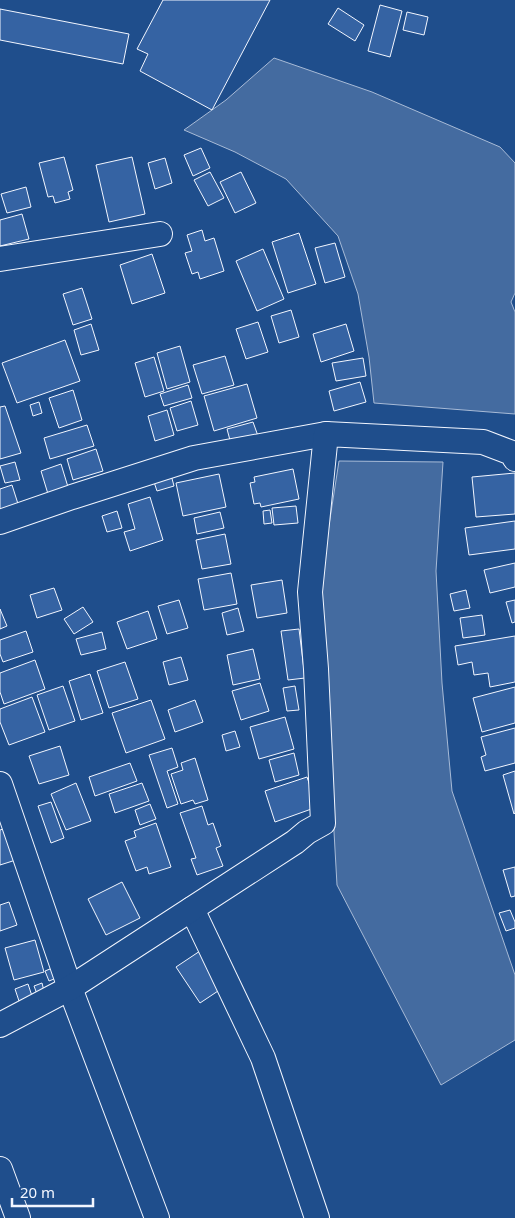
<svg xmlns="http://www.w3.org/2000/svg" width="515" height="1218" font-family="'Noto Sans',sans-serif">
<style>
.water{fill:#446ba0;stroke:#a8bbd7}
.building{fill:#3563a3;stroke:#f2f6ff}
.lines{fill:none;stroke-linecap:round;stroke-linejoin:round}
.minor-casing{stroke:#f2f6ff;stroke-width:26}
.minor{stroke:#1f4e8c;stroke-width:24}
</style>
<rect width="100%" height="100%" fill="#1f4e8c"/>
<g class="water">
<path d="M274,58L372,92L500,147L515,163V293L511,302L515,312V414L374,403L369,357L358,294L338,236L286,179L235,152L184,130L226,100Z"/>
<path d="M339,461L443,462L436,571L442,683L452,791L515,975V1040L441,1085L337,885L320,583Z"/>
</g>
<g class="building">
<path d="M163,0H270L212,110L140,71L148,54L137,49Z"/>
<path d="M380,5L402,11L390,57L368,51Z"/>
<path d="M338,8L364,25L355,41L328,24Z"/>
<path d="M0,9L129,34L123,64L0,40Z"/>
<path d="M407,12L428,17L424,35L403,30Z"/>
<path d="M201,148L210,168L193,176L184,155Z"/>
<path d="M64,157L73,190L68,192L70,199L55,203L53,196L48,197L39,163Z"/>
<path d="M132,157L145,214L109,222L96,165Z"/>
<path d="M165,158L172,183L155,189L148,163Z"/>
<path d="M210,172L224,198L208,206L194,180Z"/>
<path d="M241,172L256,203L235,213L220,182Z"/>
<path d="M26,187L31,207L7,213L1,194Z"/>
<path d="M22,214L29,239L0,246V220Z"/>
<path d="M202,230L205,241L214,238L224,271L200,279L198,272L192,274L185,253L192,251L187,235Z"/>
<path d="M299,233L316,284L288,293L272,242Z"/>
<path d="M335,243L345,277L325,283L315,248Z"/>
<path d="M263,249L284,299L257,311L236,261Z"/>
<path d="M152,254L165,293L132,304L120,265Z"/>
<path d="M82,288L92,319L73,325L63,294Z"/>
<path d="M291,310L299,337L279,343L271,316Z"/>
<path d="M258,322L268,352L246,359L236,329Z"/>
<path d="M91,324L99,350L81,355L74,330Z"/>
<path d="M346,324L354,351L321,362L313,334Z"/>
<path d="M65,340L80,381L17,403L2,363Z"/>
<path d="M180,346L190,382L167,389L157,353Z"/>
<path d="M225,356L234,385L202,394L193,365Z"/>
<path d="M154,357L164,391L145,397L135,363Z"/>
<path d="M363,358L366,376L336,381L332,363Z"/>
<path d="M360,382L366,402L334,411L329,391Z"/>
<path d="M247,384L257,418L214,431L204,396Z"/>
<path d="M188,385L192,398L164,406L160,394Z"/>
<path d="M73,390L82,420L59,428L49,398Z"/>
<path d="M191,401L198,425L177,431L170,408Z"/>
<path d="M39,402L42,413L33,416L30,405Z"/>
<path d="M5,406L21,453L0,459V407Z"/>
<path d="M167,410L174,435L155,441L148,416Z"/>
<path d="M253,422L258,436L231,444L227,429Z"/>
<path d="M87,425L94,446L50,459L44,438Z"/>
<path d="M96,449L103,471L73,480L67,459Z"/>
<path d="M15,462L20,480L5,483L0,466Z"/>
<path d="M61,464L68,487L48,494L41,471Z"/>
<path d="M293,469L299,499L261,507L260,503L254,504L250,483L255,482L254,477Z"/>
<path d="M170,471L174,486L157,491L152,476Z"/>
<path d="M515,473V514L476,517L472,477Z"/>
<path d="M219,474L226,507L183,516L176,483Z"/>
<path d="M12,485L19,507L0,512V489Z"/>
<path d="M150,497L163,540L130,551L124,532L135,529L128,504Z"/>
<path d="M296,506L298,523L274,525L272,508Z"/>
<path d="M270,510L272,523L264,524L263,511Z"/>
<path d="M117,511L122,528L107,532L102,516Z"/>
<path d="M220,512L224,528L197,534L194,518Z"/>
<path d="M515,521V549L469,555L465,528Z"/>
<path d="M225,534L231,564L202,569L196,540Z"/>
<path d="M515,563V587L490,593L484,570Z"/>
<path d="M231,573L237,604L204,610L198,579Z"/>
<path d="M282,580L287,613L257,618L251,585Z"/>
<path d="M54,588L62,610L37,618L30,595Z"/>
<path d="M466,590L470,608L454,611L450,594Z"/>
<path d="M179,600L188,628L167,634L158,606Z"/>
<path d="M515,600V622L512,623L506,602Z"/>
<path d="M83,607L93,622L74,634L64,619Z"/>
<path d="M238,608L244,631L227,635L222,613Z"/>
<path d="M0,609L7,626L0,629Z"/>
<path d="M148,611L157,639L127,649L117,622Z"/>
<path d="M482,615L485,635L463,638L460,618Z"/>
<path d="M299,629L305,678L288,680L281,631Z"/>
<path d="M26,631L33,652L3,662L0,654V640Z"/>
<path d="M102,632L106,649L81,655L76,639Z"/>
<path d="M515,636V682L490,687L488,673L474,675L472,662L458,665L455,646Z"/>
<path d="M253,649L260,679L233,685L227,655Z"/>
<path d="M181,657L188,680L169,685L163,662Z"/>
<path d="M35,660L45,689L4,704L0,692V673Z"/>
<path d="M125,662L138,699L109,708L97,671Z"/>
<path d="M90,674L103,713L81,720L69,681Z"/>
<path d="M260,683L269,711L241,720L232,691Z"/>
<path d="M63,686L75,721L49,730L37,695Z"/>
<path d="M295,686L299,710L287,711L283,688Z"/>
<path d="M515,687V723L482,732L473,698Z"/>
<path d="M32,697L45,732L9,745L0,722V709Z"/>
<path d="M151,700L165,739L126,753L112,713Z"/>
<path d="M195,700L203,722L175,732L168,710Z"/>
<path d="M285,717L294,749L259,759L250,727Z"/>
<path d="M515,728V763L485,771L481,757L486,755L481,737Z"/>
<path d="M235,731L240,747L226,751L222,735Z"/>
<path d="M60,746L69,775L39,784L29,756Z"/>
<path d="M172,748L178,767L167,771L178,804L167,808L149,755Z"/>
<path d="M294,753L299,775L275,782L269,760Z"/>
<path d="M195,758L208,800L195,804L193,800L181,804L171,774L183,770L181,763Z"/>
<path d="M130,763L137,781L95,796L89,777Z"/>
<path d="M515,771V813L514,814L503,775Z"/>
<path d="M307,777L317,807L275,822L265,791Z"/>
<path d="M76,783L91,821L66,830L51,794Z"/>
<path d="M142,783L149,801L115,813L109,794Z"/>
<path d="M51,802L64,838L51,843L38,806Z"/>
<path d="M150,804L156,819L140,825L135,810Z"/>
<path d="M202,806L208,825L213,823L221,846L216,848L223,866L197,875L191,859L196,858L180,813Z"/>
<path d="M156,823L171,867L149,874L147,867L136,871L125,841L136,837L134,831Z"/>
<path d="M9,827L19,859L0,865V830Z"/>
<path d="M515,867V896L511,897L503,870Z"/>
<path d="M122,882L140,918L106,935L88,899Z"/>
<path d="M9,902L17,925L0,931V905Z"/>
<path d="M510,910L515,922V928L506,931L499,913Z"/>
<path d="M35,940L44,972L14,980L5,948Z"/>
<path d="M200,951L224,987L200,1003L176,967Z"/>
<path d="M55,967L59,977L49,981L45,971Z"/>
<path d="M42,983L44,991L37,994L34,986Z"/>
<path d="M28,984L32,996L19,1001L15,989Z"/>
</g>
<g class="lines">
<g class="minor-casing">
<g id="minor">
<path d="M0,259L160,234"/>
<path d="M0,522L72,497L194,458L326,434"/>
<path d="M0,784L70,988L157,1218"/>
<path d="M192,909L263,1058L317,1218"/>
<path d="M0,1025L70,988L295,842L307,832L323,823L316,669L310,592L326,434L483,442L512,453L515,459"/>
<path d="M0,1169L18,1218"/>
</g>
</g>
<use href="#minor" class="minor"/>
</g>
<path d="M12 1198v8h81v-8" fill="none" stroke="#f2f6ff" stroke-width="2.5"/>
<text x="20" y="1198" font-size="15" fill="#f2f6ff" stroke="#1f4e8c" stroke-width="4" paint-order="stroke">20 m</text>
</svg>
